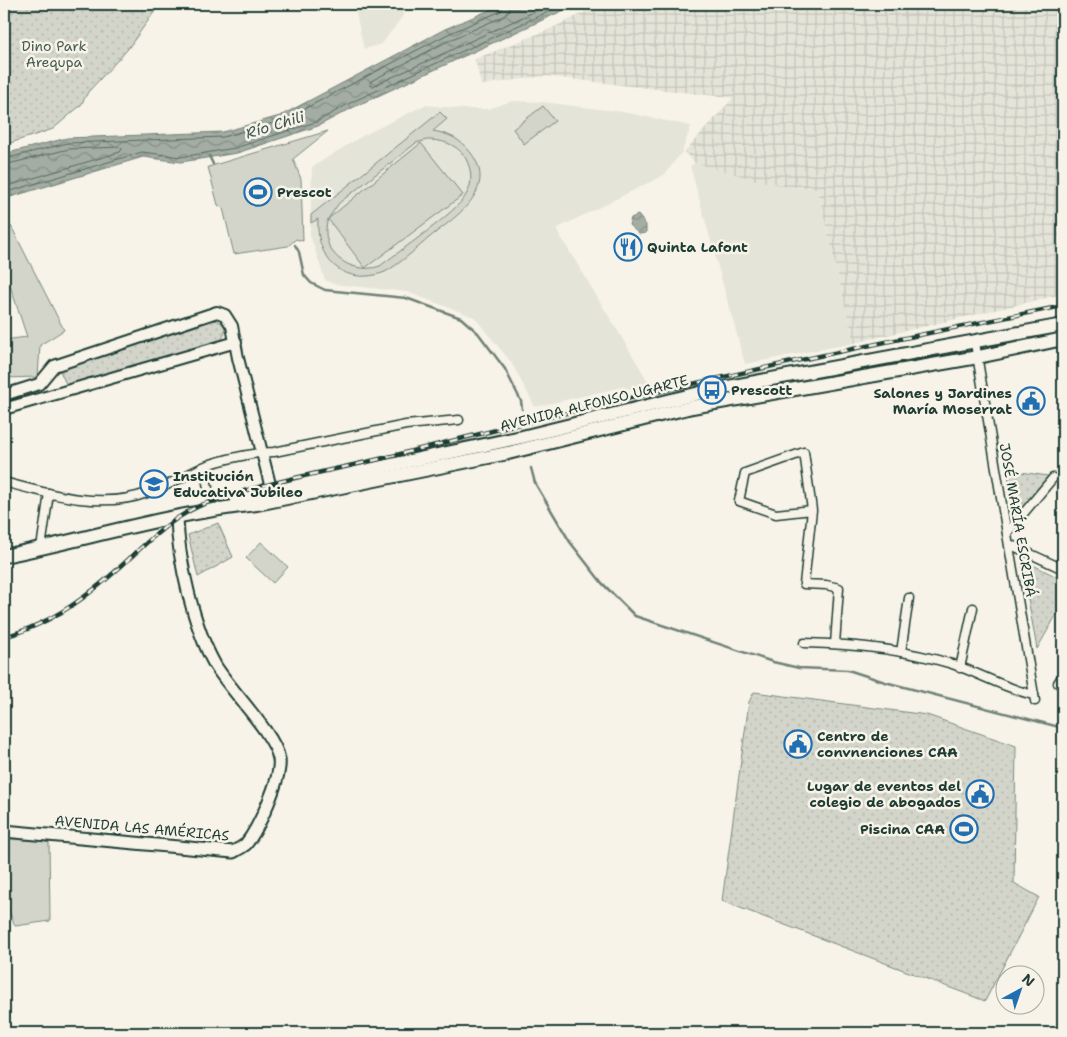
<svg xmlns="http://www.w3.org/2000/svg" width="1067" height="1037" font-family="'Shantell Sans',sans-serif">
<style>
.built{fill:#e5e4d9}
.industrial{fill:url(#industrial-grid)}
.grass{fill:#d3d5ca;stroke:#79897f;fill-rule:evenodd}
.park{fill:url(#park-dots);stroke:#79897f}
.water{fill:url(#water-waves);stroke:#6f8077}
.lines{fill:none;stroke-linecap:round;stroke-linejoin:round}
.shore{stroke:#546a60;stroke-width:1}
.stream{stroke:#6f8077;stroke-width:2.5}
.minor-casing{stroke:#1f3d34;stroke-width:11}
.tertiary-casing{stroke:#1f3d34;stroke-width:14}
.secondary-casing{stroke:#1f3d34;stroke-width:15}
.primary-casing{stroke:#1f3d34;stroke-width:16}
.minor{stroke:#f7f3e8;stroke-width:8}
.tertiary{stroke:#f7f3e8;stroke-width:10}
.secondary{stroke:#f7f3e8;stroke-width:11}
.primary{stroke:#f7f3e8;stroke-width:12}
.rail-casing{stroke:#1f3d34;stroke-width:4.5}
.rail{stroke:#f7f3e8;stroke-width:2.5;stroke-dasharray:8;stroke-linecap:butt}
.labels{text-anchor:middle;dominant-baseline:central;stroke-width:5;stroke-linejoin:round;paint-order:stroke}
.park-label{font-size:14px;fill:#435b52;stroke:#f7f3e8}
.poi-label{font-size:14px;font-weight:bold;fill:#1f3d34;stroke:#f7f3e8;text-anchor:start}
.street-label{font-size:14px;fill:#1f3d34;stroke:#f7f3e8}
.water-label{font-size:15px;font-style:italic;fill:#405950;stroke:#f7f3e8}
</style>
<defs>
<pattern id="industrial-grid" width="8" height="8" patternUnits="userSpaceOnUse" patternTransform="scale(1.25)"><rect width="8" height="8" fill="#e5e4d9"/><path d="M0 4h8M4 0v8" fill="none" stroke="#c4c4bb"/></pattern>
<pattern id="park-dots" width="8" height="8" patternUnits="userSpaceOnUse" patternTransform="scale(1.25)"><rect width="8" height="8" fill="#d3d5ca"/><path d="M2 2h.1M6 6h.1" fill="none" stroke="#b5b8ae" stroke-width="1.8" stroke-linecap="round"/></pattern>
<pattern id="water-waves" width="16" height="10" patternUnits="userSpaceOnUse" patternTransform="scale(1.25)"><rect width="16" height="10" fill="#a4ada3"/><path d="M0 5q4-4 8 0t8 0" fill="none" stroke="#858e86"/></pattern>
</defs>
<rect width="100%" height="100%" fill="#f7f3e8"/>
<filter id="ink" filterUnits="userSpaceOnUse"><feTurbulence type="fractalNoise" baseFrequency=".02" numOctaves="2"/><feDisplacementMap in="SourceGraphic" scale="10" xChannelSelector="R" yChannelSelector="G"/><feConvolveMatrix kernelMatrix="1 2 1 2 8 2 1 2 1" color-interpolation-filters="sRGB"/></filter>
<g filter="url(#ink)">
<g class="built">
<path d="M354,4H406L402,5L404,14L382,44L364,49Z"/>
<path d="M512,101L543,102L623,112L691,126L682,152L664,175L556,229L651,386L636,390L623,387L535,407L511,362L474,317L407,292L333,284L325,280L310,235L312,167L362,136L425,105L465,109H488Z"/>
<path d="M695,163L788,187L817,188L854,343L745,364L690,166Z"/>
</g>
<path class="industrial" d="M602,4H1063V294L854,343L817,188L788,187L756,180L695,163L684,152L733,98L544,76L481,85L475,59L550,29Z"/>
<g class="grass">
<path d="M543,106L555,121L524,144L513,129Z"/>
<path d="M440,112L447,119L433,131C450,134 460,139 471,153C499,190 455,217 430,237C416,249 401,263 385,272C345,287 315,260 318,219L311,223V215ZM427,140C442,140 458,144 466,159C472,170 473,184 466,195C457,212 398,252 380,266C351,276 317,252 328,219L365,268L463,195L421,143L328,219L339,203L416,143Z"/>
<path d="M328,131L293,159L301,179L303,241L296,239L288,246L234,254L223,208L218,205L208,167Z"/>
<path d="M11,226L64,330L40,345L38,377L4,378V340L27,337L4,267V228Z"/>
<path d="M261,542L288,567L273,583L246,558Z"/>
<path d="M4,838L49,842L50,921L15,926L4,898Z"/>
</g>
<g class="park">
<path d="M4,4H160L127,50L88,92L81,105L53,129L4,145Z"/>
<path d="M215,320C226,323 228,331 221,340L68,388L59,369Z"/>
<path d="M1007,470L1048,476L1016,516Z"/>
<path d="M218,523L233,557L198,577L188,535Z"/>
<path d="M1021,559L1063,580V603L1037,649Z"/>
<path d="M754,692L927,715L1016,746L1014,883L1039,897L985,1001L722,901L749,702Z"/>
</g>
<g class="water">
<path d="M504,4H577L354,107L318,126L237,153L181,162L143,157L4,199V154L67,138L223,132L280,116L445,29Z"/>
<path d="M638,215L646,225V233L639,234L629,225L631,218Z"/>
</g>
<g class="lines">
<g class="shore">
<path d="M510,4L509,10L504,16L450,40L371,81L370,85L373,86L551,4"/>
<path d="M4,159L68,143L223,137L281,121L448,34L501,11L504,4"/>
<path d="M4,165L69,149L120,147L122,149L120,152L4,187"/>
<path d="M4,193L142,152L181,157L235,148L316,122L352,102L565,4"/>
</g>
<g class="stream">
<path d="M209,156L213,164"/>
<path d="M295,245L299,252L304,275L311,283L325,290L406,298L461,318L478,333L505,369L521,401L522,409"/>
<path d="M531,468L535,483L570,542L602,583L635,616L773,662L799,668L848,670L885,682L1063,728"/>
</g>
<g class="minor-casing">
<g id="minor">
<path d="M975,343L1035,701"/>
<path d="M204,467L208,488"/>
<path d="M4,482C49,494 101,510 147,493C166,487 184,476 203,467C219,460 255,452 274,452L406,425L459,420"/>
<path d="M812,510L776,514L739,501L745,473L804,452L812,510L804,584L826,585L839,588L835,644"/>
<path d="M1007,533L1053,478"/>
<path d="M1009,544L1063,569"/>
<path d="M41,548L49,493"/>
<path d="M804,643C855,644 903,649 952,664C979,673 1006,689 1034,695"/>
<path d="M901,652L909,598"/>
<path d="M960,668L973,608"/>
<path d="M1058,683L1063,675"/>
</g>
</g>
<g class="tertiary-casing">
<g id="tertiary">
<path d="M4,395L39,384L54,366L217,312L225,315L232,326L238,358L273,496"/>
<path d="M4,409L236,342"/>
</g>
</g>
<g class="secondary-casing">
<path id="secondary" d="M4,831L233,852C238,849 243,847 246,844C258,829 282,778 279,759C275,734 230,690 215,665C194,628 178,560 177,518"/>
</g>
<g class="primary-casing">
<g id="primary">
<path d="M237,501L273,490L522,437L712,390L1063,325"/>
<path d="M4,556C88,539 171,513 257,504L508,453L692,407L978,357L1063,339"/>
</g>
</g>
<use href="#minor" class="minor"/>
<use href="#tertiary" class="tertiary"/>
<use href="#secondary" class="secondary"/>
<use href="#primary" class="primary"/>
<g class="rail-casing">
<path id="rail" d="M4,637C36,628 67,611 93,590C133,560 162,519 209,502C276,479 344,469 412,451C627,396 845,349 1063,306"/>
</g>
<use href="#rail" class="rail"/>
</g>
</g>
<defs>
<g id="stadium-ring" transform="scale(1.4375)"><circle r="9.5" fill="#f7f3e8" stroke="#1f6fb2" stroke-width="1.5"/><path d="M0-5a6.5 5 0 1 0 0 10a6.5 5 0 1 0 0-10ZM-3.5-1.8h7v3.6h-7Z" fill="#1f6fb2"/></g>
<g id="restaurant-ring" transform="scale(1.4375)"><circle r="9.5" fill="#f7f3e8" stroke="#1f6fb2" stroke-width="1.5"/><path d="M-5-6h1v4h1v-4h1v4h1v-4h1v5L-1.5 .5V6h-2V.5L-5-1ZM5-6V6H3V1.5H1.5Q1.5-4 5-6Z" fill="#1f6fb2"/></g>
<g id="bus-ring" transform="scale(1.4375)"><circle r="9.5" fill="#f7f3e8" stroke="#1f6fb2" stroke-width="1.5"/><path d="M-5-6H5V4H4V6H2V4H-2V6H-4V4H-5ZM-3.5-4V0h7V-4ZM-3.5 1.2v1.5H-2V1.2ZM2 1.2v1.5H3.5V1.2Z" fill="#1f6fb2"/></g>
<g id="civic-ring" transform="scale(1.4375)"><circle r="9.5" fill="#f7f3e8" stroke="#1f6fb2" stroke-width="1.5"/><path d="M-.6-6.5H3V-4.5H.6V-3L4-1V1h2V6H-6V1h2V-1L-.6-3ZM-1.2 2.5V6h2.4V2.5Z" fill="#1f6fb2"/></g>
<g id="school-ring" transform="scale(1.4375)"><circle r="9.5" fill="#f7f3e8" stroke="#1f6fb2" stroke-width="1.5"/><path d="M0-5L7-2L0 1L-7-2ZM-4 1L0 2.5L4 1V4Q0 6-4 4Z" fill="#1f6fb2"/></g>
</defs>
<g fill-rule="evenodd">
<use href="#stadium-ring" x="258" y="192"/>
<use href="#restaurant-ring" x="628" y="247"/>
<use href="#bus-ring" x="712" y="390"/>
<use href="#civic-ring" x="1031" y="401"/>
<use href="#school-ring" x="154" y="484"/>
<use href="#civic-ring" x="798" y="744"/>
<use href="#civic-ring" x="980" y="794"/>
<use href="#stadium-ring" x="964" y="829"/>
</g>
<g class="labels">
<g class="park-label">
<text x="54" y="46">Dino Park<tspan x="54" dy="16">Arequpa</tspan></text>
</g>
<g class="poi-label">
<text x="277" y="192">Prescot</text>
<text x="647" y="247">Quinta Lafont</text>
<text x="731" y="390">Prescott</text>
<text x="1012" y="393" text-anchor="end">Salones y Jardines<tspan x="1012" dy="16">María Moserrat</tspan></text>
<text x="173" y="476">Institución<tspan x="173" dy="16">Educativa Jubileo</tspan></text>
<text x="817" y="736">Centro de<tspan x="817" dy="16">convnenciones CAA</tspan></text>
<text x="961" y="786" text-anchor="end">Lugar de eventos del<tspan x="961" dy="16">colegio de abogados</tspan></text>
<text x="945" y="829" text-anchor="end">Piscina CAA</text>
</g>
<g class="street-label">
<text transform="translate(594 403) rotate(-14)">AVENIDA ALFONSO UGARTE</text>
<text transform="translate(1018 520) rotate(80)">JOSÉ MARÍA ESCRIBÁ</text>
<text transform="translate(142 828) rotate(5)">AVENIDA LAS AMÉRICAS</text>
</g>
<g class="water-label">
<text transform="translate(275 125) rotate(-17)">Río Chili</text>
</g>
</g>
<rect width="1067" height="1037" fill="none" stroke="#f7f3e8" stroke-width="20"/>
<rect x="10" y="10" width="1047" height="1017" fill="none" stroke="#1f3d34" stroke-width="2" filter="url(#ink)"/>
<g transform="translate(1020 990) rotate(40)"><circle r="24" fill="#f7f3e8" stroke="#a1aaa0"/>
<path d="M0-4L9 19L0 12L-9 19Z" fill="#1f6fb2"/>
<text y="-8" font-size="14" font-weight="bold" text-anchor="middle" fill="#1f3d34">N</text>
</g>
</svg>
